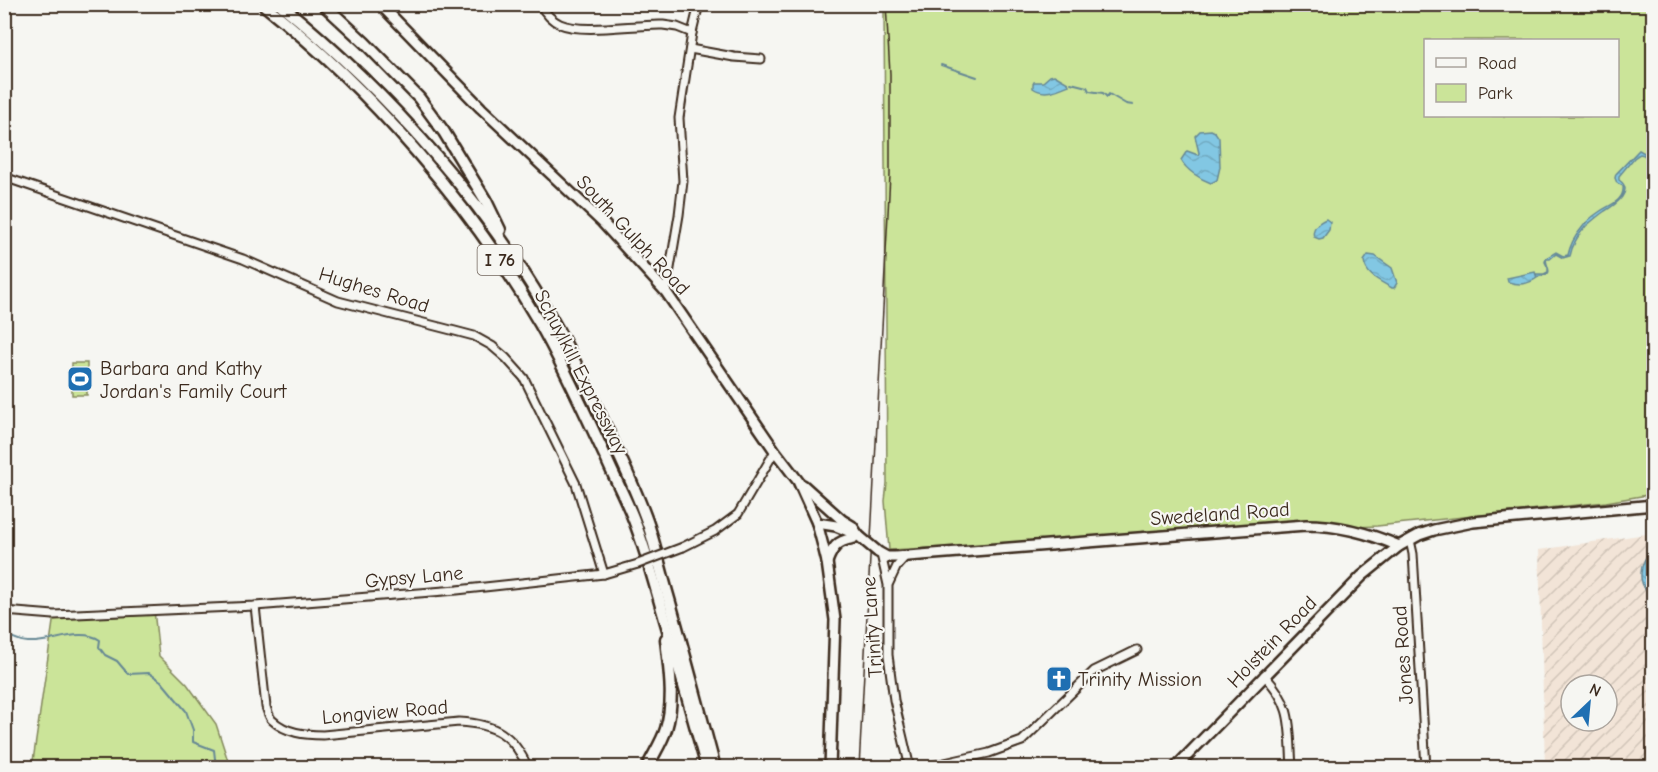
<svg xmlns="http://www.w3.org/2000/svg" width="1658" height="772" font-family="'Comic Neue',sans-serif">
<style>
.industrial{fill:url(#industrial-furrows);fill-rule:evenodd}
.green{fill:#cbe499;stroke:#83875c;stroke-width:1.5;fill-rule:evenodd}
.water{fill:url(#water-waves);stroke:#668894;stroke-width:1.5}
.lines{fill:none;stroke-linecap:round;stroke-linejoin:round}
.stream{stroke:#668894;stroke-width:2}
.minor-casing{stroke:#3b2a1e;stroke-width:11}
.major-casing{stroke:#3b2a1e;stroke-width:14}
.highway-casing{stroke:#3b2a1e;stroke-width:15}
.minor{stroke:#f6f6f2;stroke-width:7}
.major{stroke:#f6f6f2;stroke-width:9}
.highway{stroke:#f6f6f2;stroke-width:10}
.tram{stroke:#3b2a1e;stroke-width:1.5}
.minor-bridge-casing{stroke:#3b2a1e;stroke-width:11;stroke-linecap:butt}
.major-bridge-casing{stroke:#3b2a1e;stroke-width:14;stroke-linecap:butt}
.minor-bridge{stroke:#f6f6f2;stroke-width:7}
.major-bridge{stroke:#f6f6f2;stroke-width:9}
.labels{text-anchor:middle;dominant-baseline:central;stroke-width:4.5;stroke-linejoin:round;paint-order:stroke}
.shield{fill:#f6f6f2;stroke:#73675e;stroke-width:1.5}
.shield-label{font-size:18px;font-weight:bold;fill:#3b2a1e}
.street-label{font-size:20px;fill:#3b2a1e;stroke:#f6f6f2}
.poi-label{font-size:20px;fill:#3b2a1e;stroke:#f6f6f2;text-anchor:start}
</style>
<defs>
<pattern id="industrial-furrows" width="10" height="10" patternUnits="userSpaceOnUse" patternTransform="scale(1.5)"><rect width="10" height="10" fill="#f2e4d7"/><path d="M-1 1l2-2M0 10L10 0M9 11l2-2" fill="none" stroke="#d0c4b8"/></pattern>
<pattern id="water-waves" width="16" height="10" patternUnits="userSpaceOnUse" patternTransform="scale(1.5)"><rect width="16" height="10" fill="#82c7e3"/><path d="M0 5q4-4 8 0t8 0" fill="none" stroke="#71abc2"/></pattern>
</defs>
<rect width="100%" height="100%" fill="#f6f6f2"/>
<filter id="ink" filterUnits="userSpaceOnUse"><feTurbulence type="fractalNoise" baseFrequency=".0167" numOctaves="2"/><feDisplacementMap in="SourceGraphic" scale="12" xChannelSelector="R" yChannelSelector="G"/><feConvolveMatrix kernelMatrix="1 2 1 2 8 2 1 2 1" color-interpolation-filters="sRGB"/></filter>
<g filter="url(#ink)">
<path class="industrial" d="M1653,533V767H1545L1539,550ZM1571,685H1607V721H1571Z"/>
<g class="green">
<path d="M884,5H1653V494L1606,502L1377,526L889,550L885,501L887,483ZM1426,40H1618V116H1426Z"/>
<rect x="72" y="363" width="15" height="32"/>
<path d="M154,610L159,656L187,684L216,724L230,767L32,768L54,615Z"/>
</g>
<g class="water">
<path d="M1054,75L1068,83L1069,85C1057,90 1044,96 1033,88V84L1034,82H1043L1050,76Z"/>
<path d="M1211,130L1215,132L1219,138L1220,167L1217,180L1211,183C1200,179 1186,170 1181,160L1187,151L1198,155L1199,153L1195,136L1200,131Z"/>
<path d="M1639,150L1650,156L1653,160V164L1644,155L1640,154L1634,158L1619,176V180C1635,191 1615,205 1605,211C1599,215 1592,221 1586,226C1579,234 1572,246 1570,256L1563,258L1556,254L1550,259H1546C1547,271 1556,273 1537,277L1536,274H1544L1548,272V268L1545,262L1546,258L1556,252L1563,256L1568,255C1570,246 1575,236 1581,229C1585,223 1593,216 1599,212C1609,205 1625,201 1623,186L1617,183L1615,178L1616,174Z"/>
<path d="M1326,219L1330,222L1329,230L1323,238L1319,239L1314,237C1311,228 1319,222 1326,219Z"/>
<path d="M1368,255L1375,256L1392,268L1397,283L1394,288H1392C1380,281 1366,276 1364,261Z"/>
<path d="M1535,272L1537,278C1527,285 1519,285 1508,282L1507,278Z"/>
<path d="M1653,548V597C1635,584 1639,563 1653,548Z"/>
</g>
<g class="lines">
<g class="stream">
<path d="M941,65L977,77"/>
<path d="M1071,83L1087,87L1089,91L1103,93L1107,97L1109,94L1126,104L1133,105"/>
<path d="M4,634C12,637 20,642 28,642C50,644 80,627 100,640L99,647L105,655L117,661L128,674L149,673L161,681L186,711L193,730V742L214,750L216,768"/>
</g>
<g class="minor-casing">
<g id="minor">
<path d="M540,4C545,13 551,20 560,24C583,34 635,24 663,25L677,27L692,33"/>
<path d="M690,49L734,57L761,59"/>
<path d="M4,177L243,259L338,301L455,331L474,336L492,346L506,358L524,378L576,484L604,574"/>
<path d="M666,292L679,215L683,181L679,118L692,33L699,4"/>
<path d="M1410,540L1413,554L1426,768"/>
<path d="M683,547L715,531L738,514L775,451"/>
<path d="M881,554L888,585V655L894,700L910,768"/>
<path d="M889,583L897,566L906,556"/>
<path d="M255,606L266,707C268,712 269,717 272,720C286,733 305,735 323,735L459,722C495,724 513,734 528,768"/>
<path d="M4,611L54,615L255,606L457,590L604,574L638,564"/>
<path d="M1264,675C1294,707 1289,726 1292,768"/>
<path d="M922,768L989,753L1022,741L1094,671L1137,650"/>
</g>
</g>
<g class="major-casing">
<g id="major">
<path d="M380,4L481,108L602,222L666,292L775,451L798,481L817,523L822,542L827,562L835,620L830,768"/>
<path d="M803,485L842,520L852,526L858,535"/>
<path d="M817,523L836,526L858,535"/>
<path d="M878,552L887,557H895L1306,525C1339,525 1369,533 1399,546"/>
<path d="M827,562C834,543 840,540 860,537"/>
<path d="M1175,768L1362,576L1399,546L1419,535L1434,530L1473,522L1654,505"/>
</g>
</g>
<g class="highway-casing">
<g id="highway">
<path d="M263,4C372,90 470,204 540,324C565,368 585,413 606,458C615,479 626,499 634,520C645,548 653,578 661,606C677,660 692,714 707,768"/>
<path d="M280,4C390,94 489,205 558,330C575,360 589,392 604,423C620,457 637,491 649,527C656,549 661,571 667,592C684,651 699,709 715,768"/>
<path d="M323,4L365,43L419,98L444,132L486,201L500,230"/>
<path d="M647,768C653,755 662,742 666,729C675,700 669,668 666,639"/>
</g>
</g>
<use href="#minor" class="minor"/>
<use href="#major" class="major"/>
<use href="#highway" class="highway"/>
<path class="tram" d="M859,768L890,175V74L886,4"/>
<g class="minor-bridge-casing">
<path id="minor-bridge" d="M638,564L683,547"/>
</g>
<g class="major-bridge-casing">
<path id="major-bridge" d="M860,537L878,552"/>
</g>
<use href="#minor-bridge" class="minor-bridge"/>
<use href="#major-bridge" class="major-bridge"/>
</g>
</g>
<defs>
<g id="stadium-square" transform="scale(1.35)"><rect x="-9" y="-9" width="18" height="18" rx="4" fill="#1f6fb2" stroke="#f6f6f2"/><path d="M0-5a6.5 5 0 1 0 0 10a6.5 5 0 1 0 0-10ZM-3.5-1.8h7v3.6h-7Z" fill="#fff"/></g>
<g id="church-square" transform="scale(1.35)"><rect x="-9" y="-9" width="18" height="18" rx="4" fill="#1f6fb2" stroke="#f6f6f2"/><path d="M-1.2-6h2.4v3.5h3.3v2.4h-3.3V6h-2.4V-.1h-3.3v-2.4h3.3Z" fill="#fff"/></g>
</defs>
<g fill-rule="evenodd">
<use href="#stadium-square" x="80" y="379"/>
<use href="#church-square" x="1059" y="679"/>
</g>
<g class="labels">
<rect class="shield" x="477.5" y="245" width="45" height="30" rx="4.5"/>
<g class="shield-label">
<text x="500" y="260">I 76</text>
</g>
<g class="street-label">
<text transform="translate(633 235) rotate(47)">South Gulph Road</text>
<text transform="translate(374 290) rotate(17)">Hughes Road</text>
<text transform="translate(581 372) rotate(63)">Schuylkill Expressway</text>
<text transform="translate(1220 514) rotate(-4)">Swedeland Road</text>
<text transform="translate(414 577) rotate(-5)">Gypsy Lane</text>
<text transform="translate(872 627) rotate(-94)">Trinity Lane</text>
<text transform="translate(1272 642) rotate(-46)">Holstein Road</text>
<text transform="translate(1403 655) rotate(-94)">Jones Road</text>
<text transform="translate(385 712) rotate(-5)">Longview Road</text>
</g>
<g class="poi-label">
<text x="100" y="368">Barbara and Kathy<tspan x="100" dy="23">Jordan's Family Court</tspan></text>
<text x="1078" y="679">Trinity Mission</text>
</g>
</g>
<rect width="1658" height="772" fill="none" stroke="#f6f6f2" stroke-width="24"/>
<rect x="12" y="12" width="1634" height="748" fill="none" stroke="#3b2a1e" stroke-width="2" filter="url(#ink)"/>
<rect x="1424" y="39" width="195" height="78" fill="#f6f6f2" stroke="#aba49d" stroke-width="1.5"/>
<rect x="1436" y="58" width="30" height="9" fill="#f6f6f2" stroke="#aba49d" stroke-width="1.5"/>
<text x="1478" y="69" font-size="18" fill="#3b2a1e">Road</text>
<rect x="1436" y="84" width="30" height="18" fill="#cbe499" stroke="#aba49d" stroke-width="1.5"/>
<text x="1478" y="99" font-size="18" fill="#3b2a1e">Park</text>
<g transform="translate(1589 703) rotate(26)"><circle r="28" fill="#f6f6f2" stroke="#aba49d" stroke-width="1.5"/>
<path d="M0-4.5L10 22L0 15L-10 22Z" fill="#1f6fb2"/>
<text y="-9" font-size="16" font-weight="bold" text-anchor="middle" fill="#3b2a1e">N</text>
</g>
</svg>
